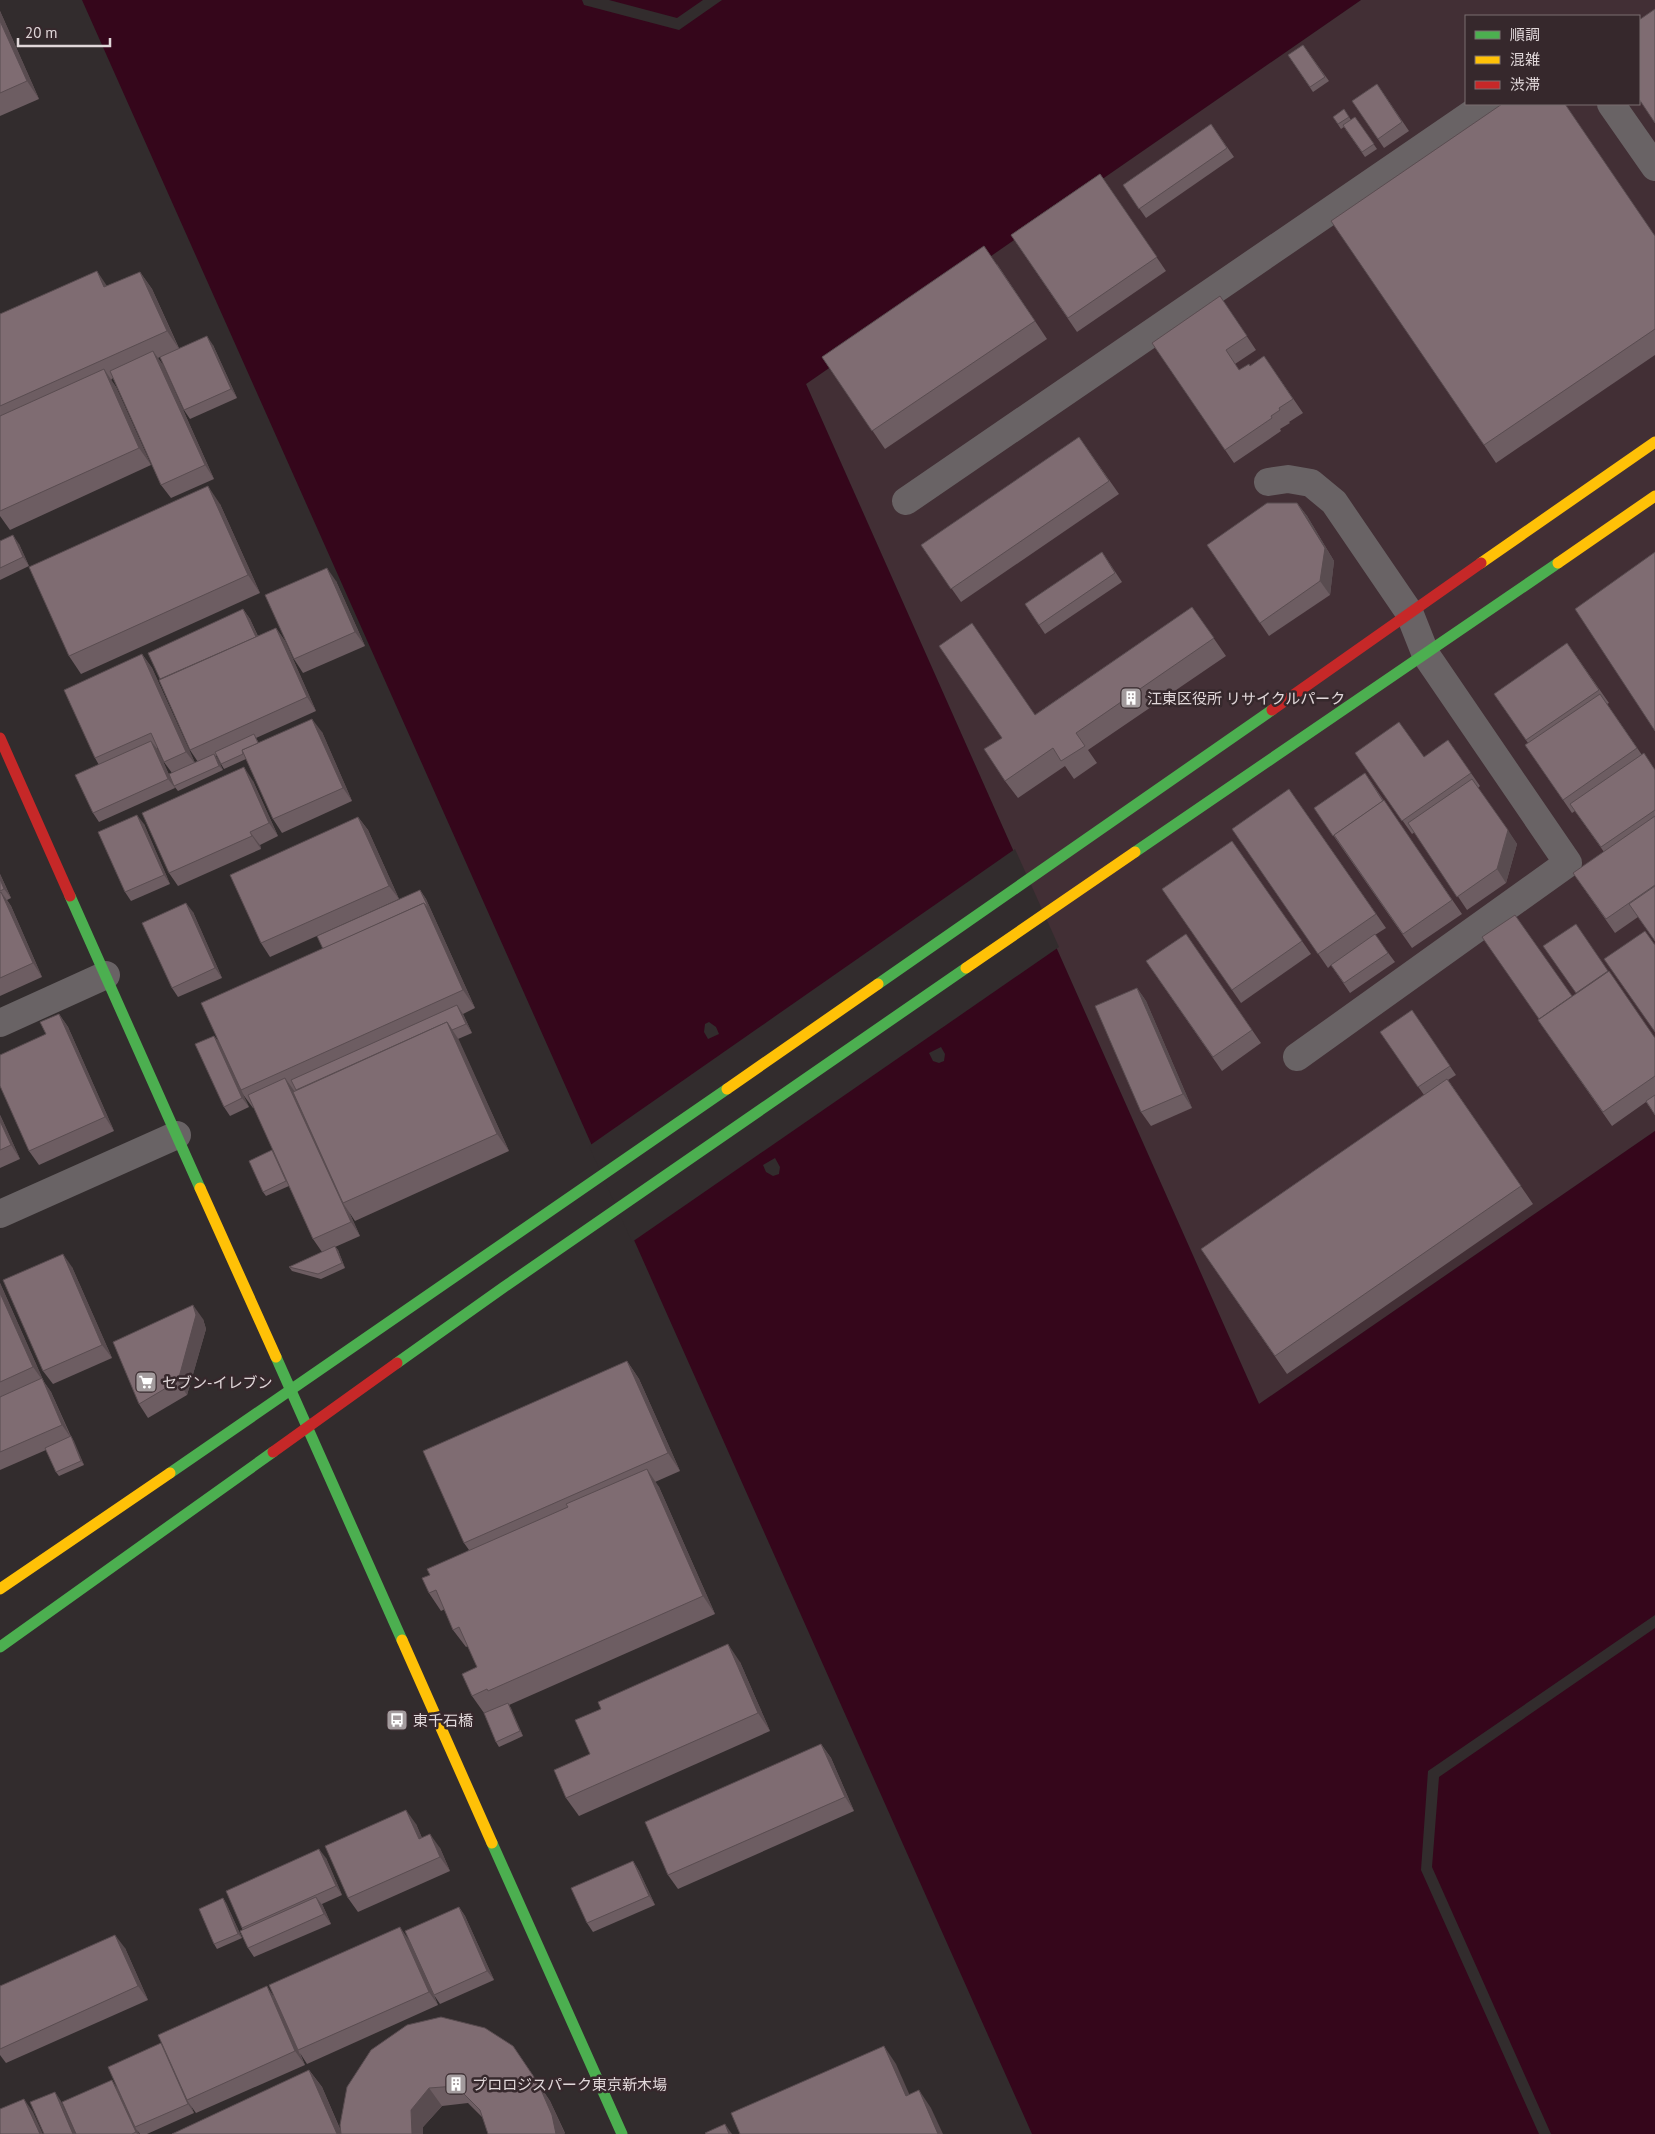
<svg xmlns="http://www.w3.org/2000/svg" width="1655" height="2134" font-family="'PT Sans','Noto Sans JP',sans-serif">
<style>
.built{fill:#422f35;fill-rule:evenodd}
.water{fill:#35061b;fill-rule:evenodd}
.pier{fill:#322c2d}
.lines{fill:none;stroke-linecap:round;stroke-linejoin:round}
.street{stroke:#696365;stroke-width:28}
.fast{stroke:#4caf50;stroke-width:11}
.slow{stroke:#ffc107;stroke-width:11}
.jam{stroke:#c62828;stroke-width:11}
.wall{fill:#6d5d62}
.shaded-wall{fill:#594c50}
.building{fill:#7f6c72;stroke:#594c50}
.labels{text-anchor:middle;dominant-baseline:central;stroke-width:5;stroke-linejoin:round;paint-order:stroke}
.poi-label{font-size:15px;fill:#e0d7d9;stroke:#36282c;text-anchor:start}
</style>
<rect width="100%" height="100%" fill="#322c2d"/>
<path class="built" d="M1361,0H1655V1131L1259,1404L806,384ZM1466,16H1639V104H1466Z"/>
<path class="water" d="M82,0H1361L806,384L1259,1404L1655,1131V2134H1032ZM709,1022L716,1027L719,1034L708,1039L704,1032L705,1024ZM941,1047L945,1054L944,1061L939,1063L933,1061L929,1053ZM775,1158L780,1167L779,1174L773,1176L766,1172L763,1165Z"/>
<g class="pier">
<path d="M582,0H609L677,18L703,0H722L679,30L584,5Z"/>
<path d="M1015,849L1059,947L632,1242L589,1146Z"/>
<path d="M1655,1615V1628L1439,1777L1432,1867L1551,2134H1539L1421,1870L1428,1771Z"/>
</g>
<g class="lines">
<g class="street">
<path d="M1611,104L1655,167"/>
<path d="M1268,482L1288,479L1311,483L1334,502L1409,612L1426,655L1568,863L1297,1057"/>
<path d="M906,501L1486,104"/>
<path d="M0,1023L106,975"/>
<path d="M0,1214L177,1135"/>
</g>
<g class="fast">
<path d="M1135,852L1558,563"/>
<path d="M70,896L200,1188"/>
<path d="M878,984L1272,710"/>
<path d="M276,1357L402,1640"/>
<path d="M397,1363L504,1287L966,968"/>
<path d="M170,1473L727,1089"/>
<path d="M0,1647L273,1452"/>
<path d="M492,1843L622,2134"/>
</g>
<g class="slow">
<path d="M1481,563L1655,442"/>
<path d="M1558,563L1655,496"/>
<path d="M966,968L1135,852"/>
<path d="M727,1089L878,984"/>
<path d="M200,1188L276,1357"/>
<path d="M0,1589L170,1473"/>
<path d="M402,1640L492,1843"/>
</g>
<g class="jam">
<path d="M1272,710L1481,563"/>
<path d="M0,738L70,896"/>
<path d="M273,1452L397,1363"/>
</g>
</g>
<g class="wall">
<path d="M0,11L39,99L0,116Z"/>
<path d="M1303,45L1329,81L1313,92L1288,55Z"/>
<path d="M1377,84L1409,131L1384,148L1352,101Z"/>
<path d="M1344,109L1351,120L1355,117L1377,149L1365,157L1344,127L1341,129L1333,117Z"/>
<path d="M1211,124L1234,157L1146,218L1123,185Z"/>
<path d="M1100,174L1166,271L1077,332L1011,235Z"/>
<path d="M1655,236V355L1496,463L1484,445Z"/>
<path d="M997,264L1047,339L885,449L822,357Z"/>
<path d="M140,272L152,289L179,348L213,345L237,398L190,419L184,410L160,357L158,358L163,365L214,479L171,498L161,485L113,378L111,380L116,387L151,465L10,530L0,516V314L107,286Z"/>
<path d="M1220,296L1256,350L1235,364L1239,370L1250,366L1264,356L1303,413L1289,422L1290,423L1280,429L1281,431L1234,463L1152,343Z"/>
<path d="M1079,437L1119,494L961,602L921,545Z"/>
<path d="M1297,503L1307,516L1334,561L1330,595L1269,636L1207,545Z"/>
<path d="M220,504L260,593L81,674L69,656Z"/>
<path d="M0,541L19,544L29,566L0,580Z"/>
<path d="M1102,552L1122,582L1045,634L1025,604Z"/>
<path d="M336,581L365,646L303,673L294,659Z"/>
<path d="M1192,607L1226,656L1088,750L1097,763L1074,779L1065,766L1018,798L1005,781L1036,714Z"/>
<path d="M243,609L250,619L258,636L276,628L285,641L316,711L256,738L259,743L322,732L352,801L282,833L273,819L246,759L224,769L221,764L217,755L216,756L223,770L178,791L174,786L172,773L164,762L158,748H157L175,788L99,822L93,813L99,765L95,758L142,654L152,668L195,763L198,762L190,750Z"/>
<path d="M1567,643L1609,703L1607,704L1642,755L1655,770V941L1638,917L1615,933L1573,873L1604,852L1575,811L1572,813L1525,745L1528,743L1494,694Z"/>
<path d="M1448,740L1480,786L1478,788L1517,844L1506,883L1467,910L1415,832L1412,834L1355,753L1424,757Z"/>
<path d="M1365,773L1462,914L1412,948L1340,845L1314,808Z"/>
<path d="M253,781L278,836L260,845L261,849L178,886L169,873Z"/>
<path d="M1289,789L1386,928L1375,935L1395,962L1350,993L1331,965L1328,968L1232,829Z"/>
<path d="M358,817L368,830L399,899L270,957L261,943Z"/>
<path d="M144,824L170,884L131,901L125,892Z"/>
<path d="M1232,841L1311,954L1241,1003L1162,889Z"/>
<path d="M0,874L11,898L7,900L11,906L42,977L0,996Z"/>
<path d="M420,890L426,899L475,1008L463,1014L472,1033L458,1039L509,1151L355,1221L349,1212L360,1236L335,1247L338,1250L345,1268L321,1279L292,1271L289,1267L322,1252L313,1239L289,1186L266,1196L263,1192L272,1150L275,1154L254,1108H253L242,1093L249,1107L230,1116L224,1107L214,1036L219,1042L323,949Z"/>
<path d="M193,912L222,978L178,997L172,988Z"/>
<path d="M1186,934L1261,1043L1222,1071L1146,961Z"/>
<path d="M1137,988L1146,1001L1192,1108L1151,1126L1141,1112Z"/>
<path d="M1572,996L1655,1038V1115L1646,1102L1612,1126L1538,1020Z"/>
<path d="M1412,1010L1456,1075L1448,1080L1533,1204L1287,1374L1201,1249L1424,1095L1380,1032Z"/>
<path d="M59,1014L68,1027L114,1131L39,1165L29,1151Z"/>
<path d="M0,1115L20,1159L0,1168Z"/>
<path d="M72,1267L112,1358L53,1384L43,1371Z"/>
<path d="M0,1283L44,1382L51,1392L84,1465L59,1476L56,1472L46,1450L0,1470Z"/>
<path d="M203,1319L206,1329L187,1395L148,1418L139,1404Z"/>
<path d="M627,1361L639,1379L680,1471L655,1482L659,1487L715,1614L509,1705L523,1736L499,1747L496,1742L484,1713L472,1696L477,1667L468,1646L466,1647L453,1630L445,1609L441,1611L429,1593L430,1575L469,1550L464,1543Z"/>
<path d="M740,1662L770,1731L579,1816L566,1798L590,1754Z"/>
<path d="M821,1744L831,1758L854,1811L678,1889L668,1875Z"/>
<path d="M416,1824L422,1838L440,1848L450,1871L358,1912L348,1898Z"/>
<path d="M326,1858L342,1895L322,1904L331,1924L254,1957L248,1948L242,1928Z"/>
<path d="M633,1861L639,1871L655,1905L593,1932L587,1923Z"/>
<path d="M223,1898L226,1903L242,1938L217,1949L214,1944Z"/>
<path d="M459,1907L465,1916L494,1980L440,2004L434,1995L438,2005L307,2064L300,2053L305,2065L196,2113L191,2106L194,2113L147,2134H140L137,2130L139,2134H76L117,2087L163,2047L273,1996L409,1940L433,1993Z"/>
<path d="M125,1948L148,2000L6,2063L0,2055V1986Z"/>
<path d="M513,2046L550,2101L565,2133L483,2118L468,2103L442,2106L423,2127V2134H172L309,2070L322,2087L341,2131Z"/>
</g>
<g class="shaded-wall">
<path d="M0,11L39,99L27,81L0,21Z"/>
<path d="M97,271L109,289L104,287Z"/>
<path d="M140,272L152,289L179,349L167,331Z"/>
<path d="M207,336L213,345L237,398L231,389Z"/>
<path d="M153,351L163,365L214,479L205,465Z"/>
<path d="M104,369L116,387L151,465L139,448Z"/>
<path d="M208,486L220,504L260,593L248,575Z"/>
<path d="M1297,503L1307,516L1334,561L1330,595L1320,581Z"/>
<path d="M13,535L19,544L29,566L23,557Z"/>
<path d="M327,568L336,581L365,646L355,632Z"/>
<path d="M243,609L250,619L263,648L256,639Z"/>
<path d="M276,628L285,641L316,711L307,697Z"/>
<path d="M142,654L152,668L196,765L186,752Z"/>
<path d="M312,719L322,732L352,801L343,788Z"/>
<path d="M151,741L158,750L175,788L168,779Z"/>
<path d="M214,754L218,759L223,770L219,766Z"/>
<path d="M244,767L253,781L278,836L269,823Z"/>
<path d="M137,815L144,824L170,884L164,875Z"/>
<path d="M358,817L368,830L399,899L389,886Z"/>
<path d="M1508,830L1517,844L1506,883L1497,869Z"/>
<path d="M250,832L260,845L261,849L252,836Z"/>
<path d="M0,874L11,898L4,889L0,879Z"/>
<path d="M420,890L426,899L475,1008L463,990L424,903Z"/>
<path d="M1,892L11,906L42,977L33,963Z"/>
<path d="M186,903L193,912L222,978L215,968Z"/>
<path d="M1137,988L1146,1001L1192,1108L1183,1094Z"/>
<path d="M457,1005L463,1014L472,1033L466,1024Z"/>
<path d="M59,1014L68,1027L114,1131L105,1117Z"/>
<path d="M447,1022L459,1040L509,1151L497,1134Z"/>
<path d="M214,1036L221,1045L249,1107L242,1098Z"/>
<path d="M285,1078L295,1092L343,1203L349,1212L360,1236L351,1222Z"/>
<path d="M0,1115L3,1121L20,1159L11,1145L0,1121Z"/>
<path d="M272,1150L275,1155L289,1186L286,1181Z"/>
<path d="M335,1246L338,1250L345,1268L342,1263Z"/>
<path d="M63,1254L72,1267L112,1358L102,1345Z"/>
<path d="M0,1283L44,1382L51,1392L71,1438L62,1425L43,1381L33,1367L0,1293Z"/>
<path d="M193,1305L203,1319L206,1329L187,1395L178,1381Z"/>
<path d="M627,1361L639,1379L680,1471L668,1453Z"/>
<path d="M71,1436L74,1441L84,1465L81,1461Z"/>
<path d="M647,1469L659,1487L715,1614L703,1596Z"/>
<path d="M728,1644L740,1662L770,1731L758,1713Z"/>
<path d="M508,1703L511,1708L523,1736L520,1731Z"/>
<path d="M821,1744L831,1758L854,1811L845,1797Z"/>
<path d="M406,1810L416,1824L428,1852L419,1839Z"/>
<path d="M430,1834L440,1848L450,1871L440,1857Z"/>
<path d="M319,1849L326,1858L342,1895L336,1886Z"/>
<path d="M633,1861L639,1871L655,1905L649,1896Z"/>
<path d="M316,1897L323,1906L331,1924L324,1914Z"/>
<path d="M223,1898L226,1903L242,1938L238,1934Z"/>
<path d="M459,1907L465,1916L494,1980L487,1971Z"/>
<path d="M400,1927L409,1940L438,2005L429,1992Z"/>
<path d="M115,1935L125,1948L148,2000L138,1986Z"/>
<path d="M267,1986L276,2000L298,2050L305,2065L295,2051Z"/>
<path d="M161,2043L167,2053L187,2100L191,2106L194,2113L188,2104Z"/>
<path d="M513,2046L550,2101L565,2134H556Z"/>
<path d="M884,2046L896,2064L918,2114L906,2096Z"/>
<path d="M309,2070L322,2087L342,2134H337Z"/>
<path d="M112,2080L118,2089L135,2127L139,2134H137L136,2132Z"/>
<path d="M429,2088L442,2106L423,2127V2134H412L411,2110Z"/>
<path d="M919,2090L931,2108L943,2134H938Z"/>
<path d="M55,2092L61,2101L76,2134H73Z"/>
<path d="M24,2099L33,2112L43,2134H40Z"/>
<path d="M725,2124L732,2134H729Z"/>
</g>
<g class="building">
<path d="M1655,9V123L1639,99V20Z"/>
<path d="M0,21L27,81L0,93Z"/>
<path d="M1303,45L1325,77L1310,87L1288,55Z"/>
<path d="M1377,84L1402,122L1378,139L1352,101Z"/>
<path d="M1502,104H1565L1655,236V329L1484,445L1331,221Z"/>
<path d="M1344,109L1349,117L1338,124L1333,117Z"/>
<path d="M1355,117L1374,144L1362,152L1343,125Z"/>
<path d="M1211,124L1227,148L1139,209L1123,185Z"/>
<path d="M1100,174L1157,257L1068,318L1011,235Z"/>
<path d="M984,246L1035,321L872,431L822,357Z"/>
<path d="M97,271L104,287L140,272L167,331L0,406V314Z"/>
<path d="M1220,296L1247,336L1226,350L1239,370L1249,364L1250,366L1264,356L1293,399L1279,408L1280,410L1271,416L1272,418L1225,450L1152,343Z"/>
<path d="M207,336L231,389L184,410L160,357Z"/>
<path d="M153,351L205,465L161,485L110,371Z"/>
<path d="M104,369L139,448L0,511V416Z"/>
<path d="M1079,437L1109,481L951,589L921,545Z"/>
<path d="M208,486L248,575L69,656L29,567Z"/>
<path d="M1267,503H1297L1325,548L1320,581L1260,623L1207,545Z"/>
<path d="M13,535L23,557L0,568V541Z"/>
<path d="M1102,552L1115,573L1039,625L1025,604Z"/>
<path d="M1655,552V731L1575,609Z"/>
<path d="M327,568L355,632L294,659L265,595Z"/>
<path d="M1192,607L1214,638L1076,733L1085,746L1061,761L1053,748L1005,781L984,749L1002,738L939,646L972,623L1035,715Z"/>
<path d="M243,609L256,637L160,679L148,653Z"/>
<path d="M276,628L307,697L190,750L159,680Z"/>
<path d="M1567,643L1599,690L1526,740L1494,694Z"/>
<path d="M142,654L186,752L164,762L151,733L95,758L64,690Z"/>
<path d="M1600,694L1637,748L1563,800L1525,745Z"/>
<path d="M312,719L343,788L273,819L242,750Z"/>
<path d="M1399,722L1424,757L1448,740L1471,773L1402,821L1355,753Z"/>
<path d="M254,734L258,743L242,750L243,754L221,764L215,752Z"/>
<path d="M151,741L168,779L93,813L75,775Z"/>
<path d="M1644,753L1655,770V810L1601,847L1570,804Z"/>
<path d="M214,754L219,766L174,786L169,774Z"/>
<path d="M244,767L269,823L250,832L252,836L169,873L142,813Z"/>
<path d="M1365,773L1383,801L1333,836L1314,808Z"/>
<path d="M1472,779L1508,830L1497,869L1457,897L1408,823Z"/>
<path d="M1289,789L1376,914L1318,954L1232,829Z"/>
<path d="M1384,800L1452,900L1403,934L1334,835Z"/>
<path d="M137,815L164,875L125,892L98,832Z"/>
<path d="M1655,816V885L1606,919L1573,873Z"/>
<path d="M358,817L389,886L261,943L230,875Z"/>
<path d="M1232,841L1302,941L1232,990L1162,889Z"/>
<path d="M0,879L4,889L0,891Z"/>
<path d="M1655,886V941L1629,904Z"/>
<path d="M420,890L429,909L424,903L323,949L317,936Z"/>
<path d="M1,892L33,963L0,978V893Z"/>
<path d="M186,903L215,968L172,988L142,923Z"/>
<path d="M424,903L463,990L241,1090L201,1003Z"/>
<path d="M1515,915L1572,996L1539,1019L1482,937Z"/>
<path d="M1576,924L1608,971L1576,993L1543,946Z"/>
<path d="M1645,931L1655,945V1032L1604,959Z"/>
<path d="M1186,934L1252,1030L1213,1057L1146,961Z"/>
<path d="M1375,934L1388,953L1344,983L1331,965Z"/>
<path d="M1609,971L1655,1038V1076L1603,1112L1538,1020Z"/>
<path d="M1137,988L1183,1094L1141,1112L1095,1006Z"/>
<path d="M457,1005L466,1024L452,1030L447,1022L296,1090L291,1080Z"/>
<path d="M1412,1010L1450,1066L1418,1087L1380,1032Z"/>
<path d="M59,1014L105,1117L29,1151L0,1086V1055L46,1034L40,1022Z"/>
<path d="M447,1022L497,1134L343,1203L293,1092Z"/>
<path d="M214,1036L242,1098L224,1107L195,1044Z"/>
<path d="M285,1078L351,1222L313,1239L248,1095Z"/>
<path d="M1447,1079L1521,1186L1275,1356L1201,1249Z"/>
<path d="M1655,1095V1115L1646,1101Z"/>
<path d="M0,1121L11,1145L0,1150Z"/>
<path d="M272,1150L286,1181L263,1192L249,1161Z"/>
<path d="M335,1246L342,1263L318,1274L289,1267Z"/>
<path d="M63,1254L102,1345L43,1371L3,1280Z"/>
<path d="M0,1293L33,1367L0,1382Z"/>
<path d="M193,1305L196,1315L178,1381L139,1404L113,1342Z"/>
<path d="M627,1361L668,1453L464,1543L423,1451Z"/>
<path d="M42,1378L62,1425L0,1452V1397Z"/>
<path d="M71,1436L81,1461L56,1472L45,1448Z"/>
<path d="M647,1469L703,1596L488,1691L487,1689L472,1696L462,1674L477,1667L459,1627L453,1630L436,1590L429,1593L422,1578L430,1575L427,1569L568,1507L566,1504Z"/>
<path d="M728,1644L758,1713L566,1798L554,1770L590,1754L575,1720L601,1709L598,1702Z"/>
<path d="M508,1703L520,1731L496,1742L484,1713Z"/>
<path d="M821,1744L845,1797L668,1875L645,1822Z"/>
<path d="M406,1810L419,1839L430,1834L440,1857L348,1898L325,1846Z"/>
<path d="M319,1849L336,1886L242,1928L226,1891Z"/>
<path d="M633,1861L649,1896L587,1923L571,1888Z"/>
<path d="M316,1897L324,1914L248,1948L240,1931Z"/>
<path d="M223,1898L238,1934L214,1944L199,1909Z"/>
<path d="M459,1907L487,1971L434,1995L405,1931Z"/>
<path d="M400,1927L429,1992L298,2050L269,1985Z"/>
<path d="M115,1935L138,1986L0,2049V1986Z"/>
<path d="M267,1986L295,2051L187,2100L158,2035Z"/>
<path d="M441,2017L485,2028L513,2046L538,2083L552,2115L556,2134H488L480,2110L456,2086L429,2088L411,2110L412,2134H341L340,2125L347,2087L371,2050L407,2025Z"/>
<path d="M161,2043L188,2104L135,2127L108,2067Z"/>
<path d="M884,2046L906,2096L919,2090L938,2134H740L731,2113Z"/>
<path d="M309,2070L337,2134H172Z"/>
<path d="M112,2080L136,2132L132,2134H76L62,2102Z"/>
<path d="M55,2092L73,2134H44L30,2102Z"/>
<path d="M24,2099L40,2134H0V2109Z"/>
<path d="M725,2124L729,2134H706L705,2133Z"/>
</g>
<defs>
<g id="building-square" transform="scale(1.125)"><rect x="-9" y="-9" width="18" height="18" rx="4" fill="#a39b9d" stroke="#36282c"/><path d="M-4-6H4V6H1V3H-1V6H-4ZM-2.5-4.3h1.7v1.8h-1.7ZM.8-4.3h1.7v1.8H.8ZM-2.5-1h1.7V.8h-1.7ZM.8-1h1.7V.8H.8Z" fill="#fff"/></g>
<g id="supermarket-square" transform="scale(1.125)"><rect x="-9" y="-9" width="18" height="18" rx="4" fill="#a39b9d" stroke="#36282c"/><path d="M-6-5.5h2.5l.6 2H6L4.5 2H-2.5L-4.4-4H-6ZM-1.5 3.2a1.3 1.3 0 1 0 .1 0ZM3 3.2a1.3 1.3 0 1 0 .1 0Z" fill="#fff"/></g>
<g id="bus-square" transform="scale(1.125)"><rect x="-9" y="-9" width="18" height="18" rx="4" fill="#a39b9d" stroke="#36282c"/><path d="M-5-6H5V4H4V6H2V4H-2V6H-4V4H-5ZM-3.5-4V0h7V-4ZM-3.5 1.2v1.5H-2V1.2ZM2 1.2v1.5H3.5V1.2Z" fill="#fff"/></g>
</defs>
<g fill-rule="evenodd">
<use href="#building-square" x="1131" y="698"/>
<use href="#supermarket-square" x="146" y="1382"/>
<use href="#bus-square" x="397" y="1720"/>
<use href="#building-square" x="456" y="2084"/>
</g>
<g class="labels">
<g class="poi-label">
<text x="1147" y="698">江東区役所 リサイクルパーク</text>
<text x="162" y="1382">セブン-イレブン</text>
<text x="413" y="1720">東千石橋</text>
<text x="472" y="2084">プロロジスパーク東京新木場</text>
</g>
</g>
<rect x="1465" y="15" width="175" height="90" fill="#36282c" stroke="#7a6e71"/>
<rect x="1475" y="31" width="25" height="8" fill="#4caf50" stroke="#7a6e71"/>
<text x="1510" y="40" font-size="15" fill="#e0d7d9">順調</text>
<rect x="1475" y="56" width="25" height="8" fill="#ffc107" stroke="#7a6e71"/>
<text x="1510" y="65" font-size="15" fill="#e0d7d9">混雑</text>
<rect x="1475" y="81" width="25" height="8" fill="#c62828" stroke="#7a6e71"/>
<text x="1510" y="90" font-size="15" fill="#e0d7d9">渋滞</text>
<path d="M18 38v8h92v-8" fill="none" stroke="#e0d7d9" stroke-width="2.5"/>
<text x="25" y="38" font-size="15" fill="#e0d7d9" stroke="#36282c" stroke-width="4" paint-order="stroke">20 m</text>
</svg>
